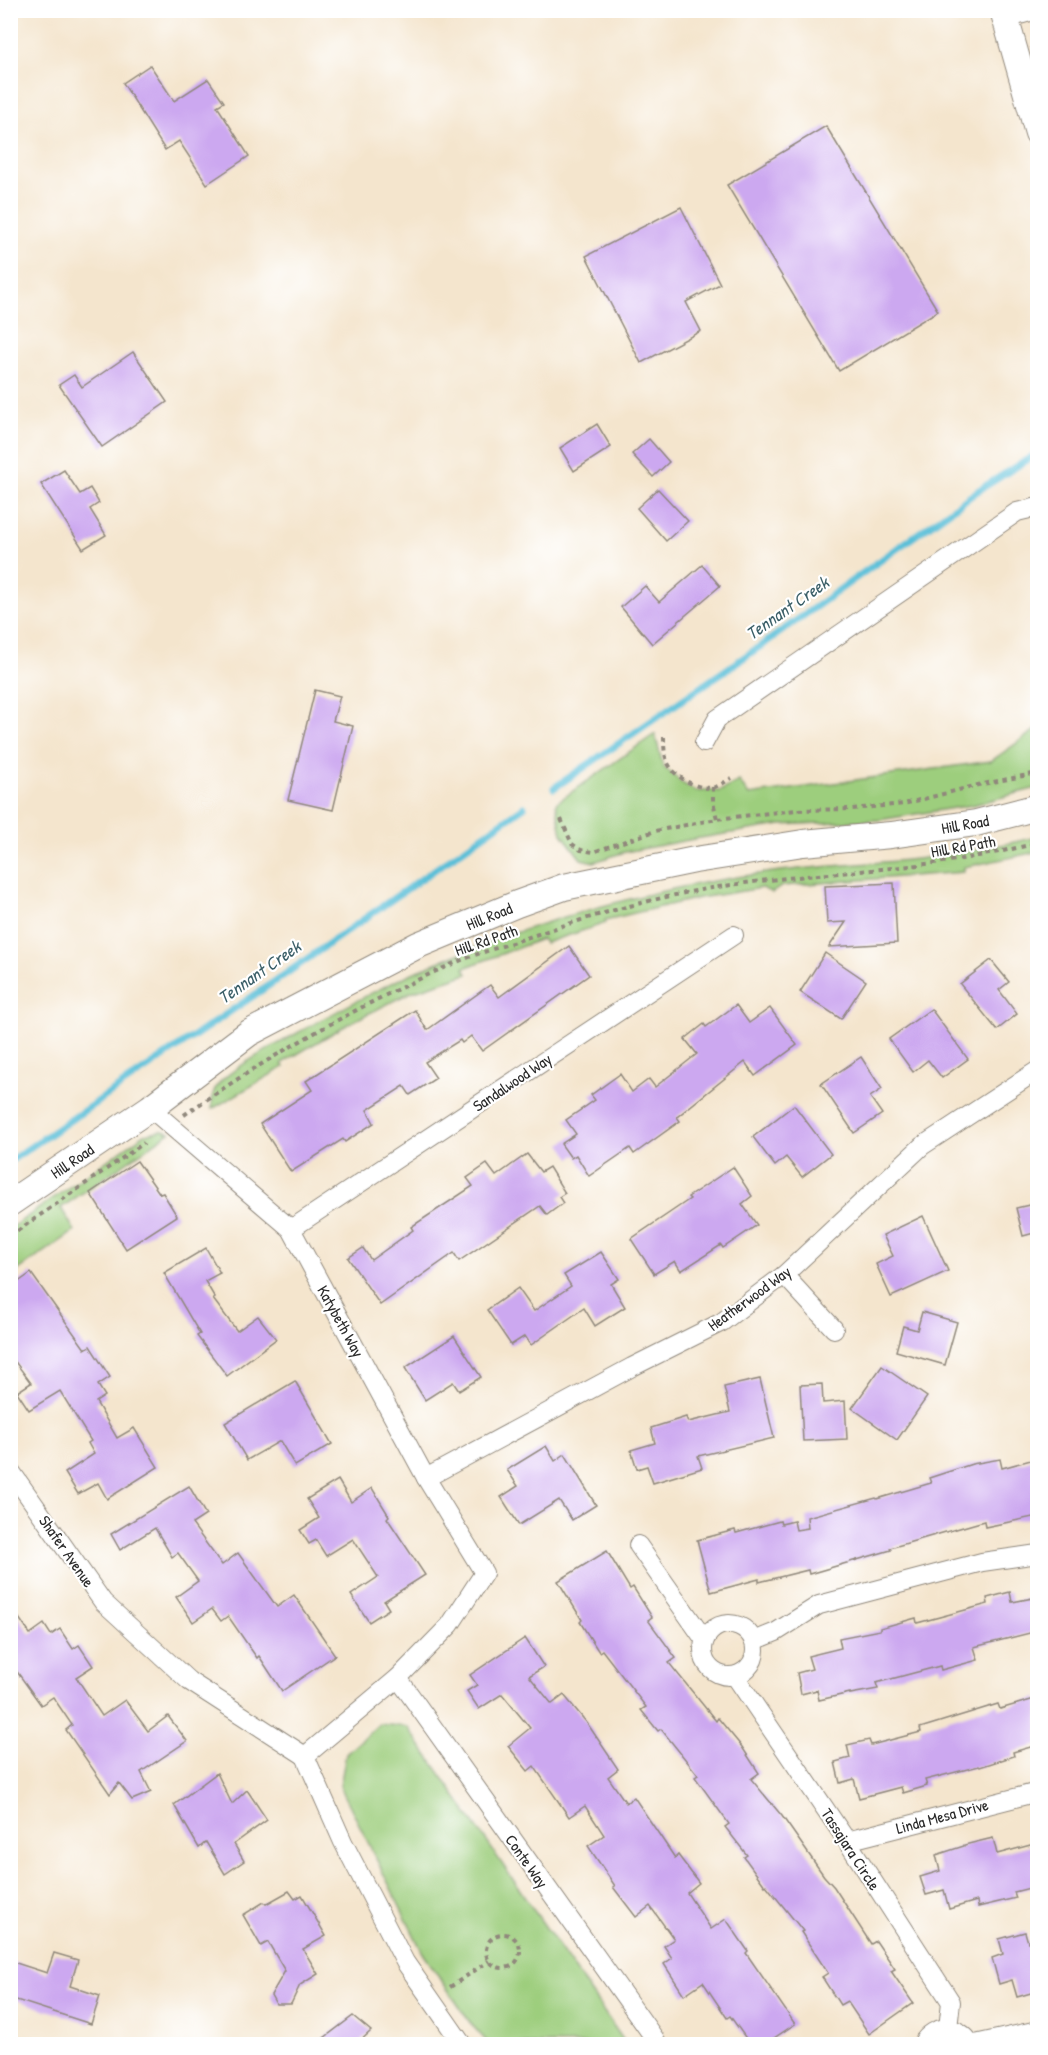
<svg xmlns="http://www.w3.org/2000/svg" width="1048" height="2055" font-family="'Patrick Hand',sans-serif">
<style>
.green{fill:#9dce7d;stroke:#647c54;stroke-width:1.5}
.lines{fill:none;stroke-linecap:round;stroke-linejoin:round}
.stream{stroke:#5abfd8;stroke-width:7}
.building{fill:#cca8f0}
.street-casing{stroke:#90887c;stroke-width:20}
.secondary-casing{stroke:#90887c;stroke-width:28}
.path{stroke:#90887c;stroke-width:4;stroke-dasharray:4.5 4.5;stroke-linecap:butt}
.street{stroke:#fff;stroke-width:18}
.secondary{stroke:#fff;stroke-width:26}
.labels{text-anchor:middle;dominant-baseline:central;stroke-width:4.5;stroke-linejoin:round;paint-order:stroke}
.street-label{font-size:16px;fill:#2b2b2b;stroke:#fff}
.water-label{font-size:18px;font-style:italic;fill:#3b5f68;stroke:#fff}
</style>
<rect width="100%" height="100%" fill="#fff"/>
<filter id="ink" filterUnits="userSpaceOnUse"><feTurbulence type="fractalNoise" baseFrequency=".0167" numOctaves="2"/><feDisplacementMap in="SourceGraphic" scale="12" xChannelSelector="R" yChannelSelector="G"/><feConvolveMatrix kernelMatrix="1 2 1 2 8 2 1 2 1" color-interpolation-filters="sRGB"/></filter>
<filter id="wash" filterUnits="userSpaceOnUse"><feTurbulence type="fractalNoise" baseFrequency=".008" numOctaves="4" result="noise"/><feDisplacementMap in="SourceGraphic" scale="24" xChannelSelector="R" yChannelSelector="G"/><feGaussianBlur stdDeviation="1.35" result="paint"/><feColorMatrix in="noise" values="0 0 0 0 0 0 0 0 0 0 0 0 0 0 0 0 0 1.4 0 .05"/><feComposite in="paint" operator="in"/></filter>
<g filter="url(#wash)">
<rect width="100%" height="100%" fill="#f4e5cd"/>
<g class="green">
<path d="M1037,729V788L973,805L879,820L781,825L694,839L625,852L594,862L581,859L562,834L556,803L655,734L663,766L682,783L695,791H720L739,781L749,795L991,761Z"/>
<path d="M1037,837V852L964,867V872L782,886L772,893L762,888L699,898L605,920L606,923L545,943L542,939L464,968L467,974L411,992L348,1024L282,1063L284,1067L212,1109C212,1102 212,1093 216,1087C227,1070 280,1043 299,1032C347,1006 395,979 445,959C550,917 661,886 773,872C821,866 869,864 917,859C958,854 998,846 1037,837Z"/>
<path d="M162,1130L170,1132L61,1208L75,1231L11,1275V1228L145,1134Z"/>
<path d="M379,1724L408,1727L626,2044H489L471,2024L423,1953L340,1786L346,1754Z"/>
</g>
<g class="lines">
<g class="stream">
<path d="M554,788L765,643L979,490L1038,453"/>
<path d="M10,1161L287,973L524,807"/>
</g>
</g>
<g id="blocks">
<g class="building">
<path d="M150,65L174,101L208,79L224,102L217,106L249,156L207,184L179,141L165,150L123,83Z"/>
<path d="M826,126L938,311L839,371L727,185Z"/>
<path d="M681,207L720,284L686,302L701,331L641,363L586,256Z"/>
<path d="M133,352L167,402L102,447L59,385L74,375L82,387Z"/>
<path d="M597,424L611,447L574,471L560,448Z"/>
<path d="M649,439L669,462L653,477L632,454Z"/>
<path d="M64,470L80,494L90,488L99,503L90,509L106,535L83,549L41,484Z"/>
<path d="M658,489L688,521L666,541L637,508Z"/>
<path d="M702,565L720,586L652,644L621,607L645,586L659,602Z"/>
<path d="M315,690L340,696L333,721L353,726L333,810L288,800Z"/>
<path d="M894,883L897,943L829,947L846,922L827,923L825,886Z"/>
<path d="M569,946L589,975L482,1051L471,1036L462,1043L460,1040L425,1062L436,1078L410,1095L404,1086L367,1110L374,1123L345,1142L343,1139L291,1172L260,1124L312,1090L306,1081L415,1010L427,1030L490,985L499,997Z"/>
<path d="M825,953L866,981L841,1019L800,992Z"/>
<path d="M991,960L1009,982L999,990L1017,1014L997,1030L960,984Z"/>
<path d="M736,1005L749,1023L770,1008L797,1045L755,1076L745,1062L677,1117L680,1121L634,1154L630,1148L589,1176L576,1155L571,1158L561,1144L576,1134L566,1120L595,1100L591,1095L620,1074L632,1092L649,1079L655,1087L697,1054L685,1039L704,1024L706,1027Z"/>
<path d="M931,1009L968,1059L942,1078L928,1060L913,1072L889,1039Z"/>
<path d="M861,1057L882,1089L870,1097L882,1114L854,1133L821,1084Z"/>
<path d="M794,1105L831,1154L802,1177L786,1157L775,1166L753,1137Z"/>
<path d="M527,1154L541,1172L549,1167L565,1193L559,1197L563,1203L547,1215L540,1206L459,1261L454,1253L380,1305L348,1258L363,1248L371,1260L413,1230L411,1227L473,1186L467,1178L487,1164L496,1176Z"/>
<path d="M137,1161L160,1194L163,1193L177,1216L126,1249L90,1193Z"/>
<path d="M733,1167L752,1196L742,1204L757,1225L723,1248L721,1245L681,1271L675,1261L654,1274L631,1239L690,1199L688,1197Z"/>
<path d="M1038,1203V1232L1023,1236L1016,1208Z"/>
<path d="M923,1216L948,1271L891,1297L876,1264L893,1256L883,1235Z"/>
<path d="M206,1248L220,1273L205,1281L215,1298L213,1299L237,1331L258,1316L276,1339L227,1376L197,1336L200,1334L164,1273Z"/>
<path d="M601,1252L619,1279L611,1284L625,1307L595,1326L584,1308L531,1345L525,1336L511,1345L487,1310L518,1288L534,1311L571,1286L564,1275Z"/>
<path d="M31,1273L85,1349L90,1346L110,1377L98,1385L105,1396L96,1402L117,1438L134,1428L158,1467L107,1499L98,1483L78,1494L65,1473L94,1454L88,1443L91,1441L60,1391L29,1410L17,1392L31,1383L10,1355V1288Z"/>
<path d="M922,1312L957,1322L945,1365L896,1351L903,1326L917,1330Z"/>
<path d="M454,1336L481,1377L459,1391L453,1382L425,1400L405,1368Z"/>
<path d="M882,1366L927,1397L897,1440L852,1408Z"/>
<path d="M760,1379L774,1438L698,1456L702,1468L653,1483L647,1466L637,1469L631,1450L655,1443L651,1428L686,1417L688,1422L730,1412L724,1387Z"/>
<path d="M295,1381L332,1444L295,1466L280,1441L247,1460L225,1423Z"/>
<path d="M822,1384L823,1403L845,1401L847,1439L803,1441L800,1385Z"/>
<path d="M546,1446L555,1461L565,1454L596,1505L572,1520L559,1500L519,1525L501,1497L518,1486L507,1470Z"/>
<path d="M1038,1458V1516L985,1527L984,1521L890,1548L891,1550L809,1574L808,1570L759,1582V1579L711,1592L697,1540L735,1530L736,1533L780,1521L781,1524L794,1521L796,1530L808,1528L807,1517L876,1498L877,1499L931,1483L929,1478L972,1464L1000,1459L1002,1468Z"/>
<path d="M338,1480L351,1502L372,1488L389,1516L387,1518L425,1575L384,1601L389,1609L369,1622L351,1595L378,1577L353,1539L326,1556L316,1540L309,1544L300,1530L319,1518L307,1499Z"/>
<path d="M189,1486L206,1515L192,1524L222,1565L238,1553L277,1607L294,1595L335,1655L282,1691L259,1656L257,1658L228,1616L221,1621L212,1609L193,1622L176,1597L198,1581L178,1553L172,1557L155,1528L120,1550L111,1534Z"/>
<path d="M607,1551L630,1589L633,1587L652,1617L648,1620L676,1658L669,1663L716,1721L718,1718L742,1747L759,1773L751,1779L782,1816L824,1876L834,1887L871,1944L876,1941L895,1969L891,1971L913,2003L869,2034L847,2001L840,2005L822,1977L828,1973L801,1932L803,1931L766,1885L765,1886L744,1857L747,1855L725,1827L729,1824L695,1777L698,1775L661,1729L658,1731L641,1710L646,1707L602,1650L599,1652L580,1622L582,1620L558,1581Z"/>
<path d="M1010,1592L1012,1602L1038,1597V1631L974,1647L978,1660L941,1670L940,1666L876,1683L878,1689L850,1694V1693L819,1700L817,1690L801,1694L797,1673L812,1669L808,1656L841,1648L839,1638L880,1630V1628L916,1618L917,1623L988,1604L987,1598Z"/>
<path d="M10,1605L30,1634L44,1624L51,1635L60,1629L73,1649L79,1645L93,1666L76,1677L102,1716L125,1700L148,1731L168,1716L187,1741L141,1772L151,1792L132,1800L119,1783L110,1794L66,1730L72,1725L53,1697L41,1705L10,1662Z"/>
<path d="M525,1638L544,1667L529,1676L552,1704L564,1695L587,1723L618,1769L608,1777L626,1803L634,1797L675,1858L678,1855L699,1883L687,1893L711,1929L726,1919L748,1951L746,1953L795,2024L765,2044H750L730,2016L727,2018L703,1982L684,1995L664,1964L672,1958L664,1946L674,1939L650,1906L636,1917L613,1887L615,1886L588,1846L604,1835L585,1806L569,1817L534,1766L528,1771L508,1746L530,1728L502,1694L479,1709L467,1691L477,1685L470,1675Z"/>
<path d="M1038,1698V1745L1013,1752L1014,1756L980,1767L979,1766L925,1780L927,1786L903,1793L901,1787L859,1798L854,1779L840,1783L835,1762L850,1758L847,1745L869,1740L871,1745L921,1732L920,1728L998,1704L1000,1709Z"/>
<path d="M217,1773L232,1804L247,1790L267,1820L234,1844L244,1861L225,1874L206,1842L199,1848L174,1805Z"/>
<path d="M993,1838L997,1854L1038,1843V1886L1014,1892L1016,1898L978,1907L977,1901L949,1909L944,1890L926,1895L920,1877L940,1871L936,1855L964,1846V1845Z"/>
<path d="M289,1891L295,1899L302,1895L326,1936L303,1949L318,1974L300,1985L291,2004H276L271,1995L285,1971L268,1942L261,1946L243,1915L264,1902L266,1904Z"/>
<path d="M1025,1932L1028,1942L1038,1939V1991L1017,1997L1012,1980L999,1984L992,1958L1003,1954L999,1939Z"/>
<path d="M54,1953L78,1960L70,1986L100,1996L91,2024L10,1998V1961L47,1973Z"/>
<path d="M353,2016L371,2031L357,2044H316Z"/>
</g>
</g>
</g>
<g filter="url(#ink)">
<use href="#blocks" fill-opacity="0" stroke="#90887c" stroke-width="1.5"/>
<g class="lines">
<g class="street-casing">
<g id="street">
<path d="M1005,19L1037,10"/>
<path d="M704,743L717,719L1017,512L1038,507"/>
<path d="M150,1108L291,1229L426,1478L484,1573L450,1625L398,1678L655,2039L657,2044"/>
<path d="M291,1229L734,935"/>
<path d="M784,1275L834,1329"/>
<path d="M10,1470L103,1602L189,1681L305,1756"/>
<path d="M426,1478L632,1367L722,1322L784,1275L922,1146L1038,1070"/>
<path d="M638,1545L704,1639"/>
<circle cx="729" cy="1650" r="26"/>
<path d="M754,1641L776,1632L819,1605L982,1562L1038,1554"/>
<path d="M735,1676L847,1841L951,2002L948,2028"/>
<path d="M398,1678L305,1756L343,1842L405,1962L462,2044"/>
<path d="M847,1841L1038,1792"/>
<path d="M922,2044C934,2023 959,2024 971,2044"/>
<path d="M975,2044L1038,2030"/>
</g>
</g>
<g class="secondary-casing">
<g id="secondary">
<path d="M1003,10L1038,133"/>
<path d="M10,1203L150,1108L249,1033L418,945L517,904L564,887L695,860L803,843L891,835L976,823L1038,807"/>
</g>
</g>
<g class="path">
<path d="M664,737C664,745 664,753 667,761C673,777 698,791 715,787C721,785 726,781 732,778"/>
<path d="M713,787V801L717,819"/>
<path d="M561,819L572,844L581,850L593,852L655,831L717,819L796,810L852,809L904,804L978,785L1038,773"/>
<path d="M184,1115C267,1057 357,1006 450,965C476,953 505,946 532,936C591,916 651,898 712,888C783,876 855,873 926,864C963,860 1000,852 1038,843"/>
<path d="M10,1236L144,1143"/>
<circle cx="503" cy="1951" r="17"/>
<path d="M450,1987L489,1961"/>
</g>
<use href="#street" class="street"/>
<use href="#secondary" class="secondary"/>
</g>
</g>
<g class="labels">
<g class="street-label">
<text transform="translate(965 824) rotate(-10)">Hill Road</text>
<text transform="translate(963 846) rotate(-10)">Hill Rd Path</text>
<text transform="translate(489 916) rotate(-22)">Hill Road</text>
<text transform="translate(486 940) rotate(-19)">Hill Rd Path</text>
<text transform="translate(512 1082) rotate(-34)">Sandalwood Way</text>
<text transform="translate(72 1161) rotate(-34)">Hill Road</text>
<text transform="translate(749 1298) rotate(-36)">Heatherwood Way</text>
<text transform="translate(341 1321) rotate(61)">Katybeth Way</text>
<text transform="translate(67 1551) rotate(55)">Shafer Avenue</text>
<text transform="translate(942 1816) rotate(-15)">Linda Mesa Drive</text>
<text transform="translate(851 1849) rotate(57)">Tassajara Circle</text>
<text transform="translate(527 1861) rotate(55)">Conte Way</text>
</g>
<g class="water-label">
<text transform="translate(787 608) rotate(-35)">Tennant Creek</text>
<text transform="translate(259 972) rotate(-35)">Tennant Creek</text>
</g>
</g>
<rect width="1048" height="2055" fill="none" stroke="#fff" stroke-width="36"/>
</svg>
